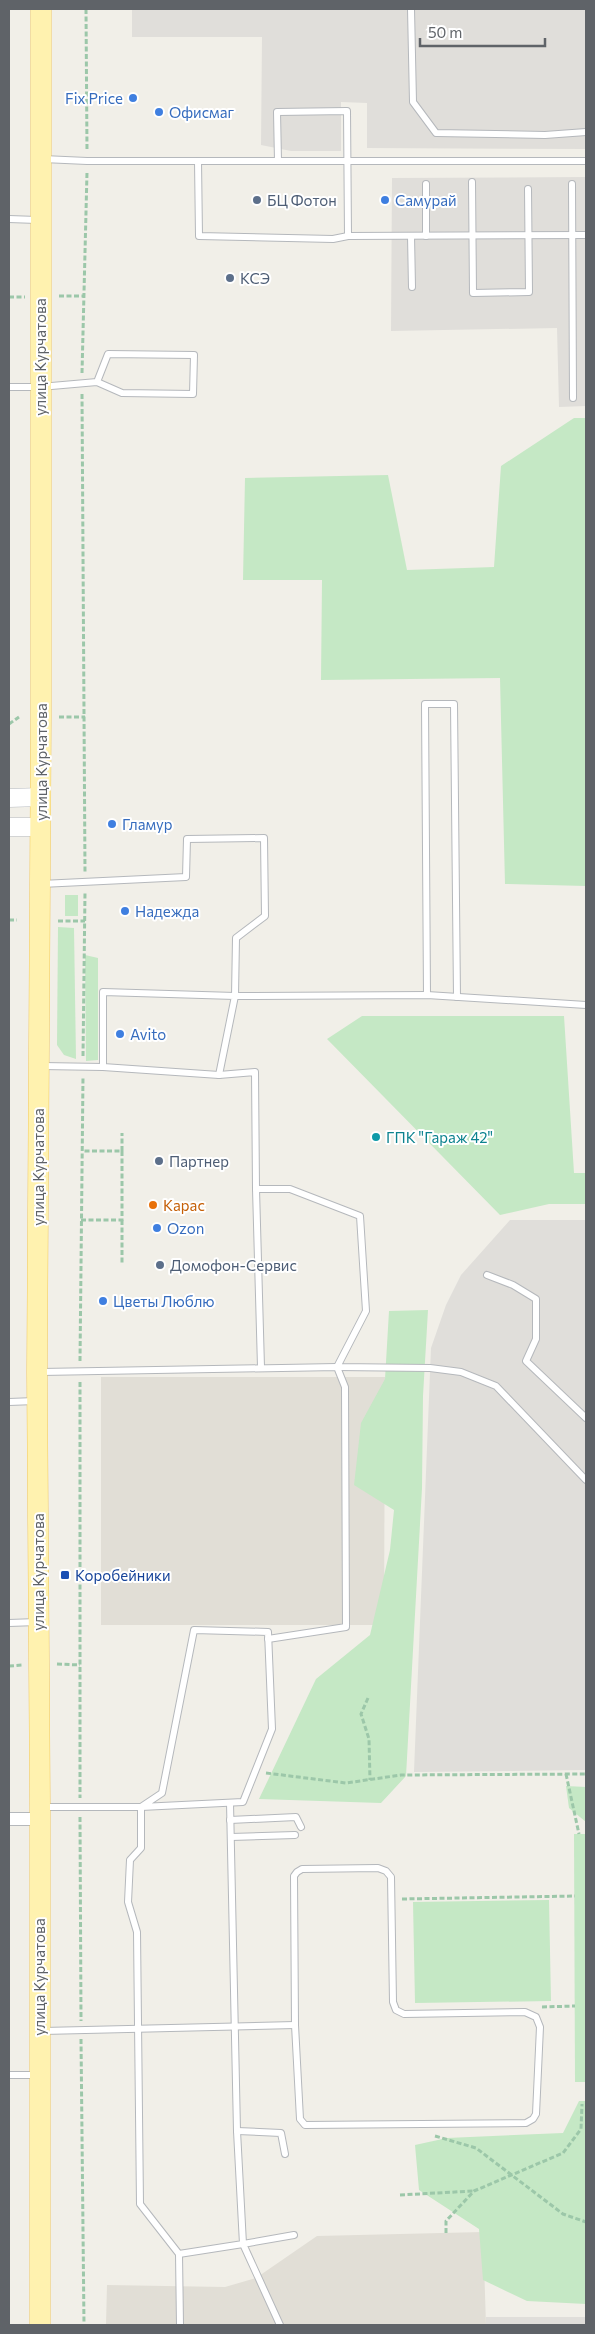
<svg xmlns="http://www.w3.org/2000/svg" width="595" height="2334" font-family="Commissioner,sans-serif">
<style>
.industrial{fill:#e0deda}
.education{fill:#e1ded6}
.green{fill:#c5e8c5}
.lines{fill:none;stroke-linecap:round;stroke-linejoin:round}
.service-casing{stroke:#b5b8bc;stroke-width:8}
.minor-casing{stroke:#b5b8bc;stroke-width:14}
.secondary-casing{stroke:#b6babf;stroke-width:19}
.primary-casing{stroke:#f2c960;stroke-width:21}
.path{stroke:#9cc7a9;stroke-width:3;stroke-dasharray:5 2.5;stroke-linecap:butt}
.service{stroke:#fff;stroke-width:6}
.minor{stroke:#fff;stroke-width:12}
.secondary{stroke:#fff;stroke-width:18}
.primary{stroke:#fff2af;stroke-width:20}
.shop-dot{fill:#3f7fe0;stroke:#fff;stroke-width:2}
.service-dot{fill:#5c6f8a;stroke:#fff;stroke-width:2}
.culture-dot{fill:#0f9aa8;stroke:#fff;stroke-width:2}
.food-dot{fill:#e8710a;stroke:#fff;stroke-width:2}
.transit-dot{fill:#1a4fb4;stroke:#fff;stroke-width:2}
.labels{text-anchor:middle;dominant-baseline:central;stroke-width:4;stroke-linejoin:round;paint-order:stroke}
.shop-label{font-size:15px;fill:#366cbe;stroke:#fff;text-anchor:start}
.service-label{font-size:15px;fill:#4e5e75;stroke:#fff;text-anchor:start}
.street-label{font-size:15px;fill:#5f6368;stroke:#fff}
.culture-label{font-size:15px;fill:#0d838f;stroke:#fff;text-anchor:start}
.food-label{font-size:15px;fill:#c56008;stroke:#fff;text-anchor:start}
.transit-label{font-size:15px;fill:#164399;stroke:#fff;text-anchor:start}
</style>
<rect width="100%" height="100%" fill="#f1efe8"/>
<g class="industrial">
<path d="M132,9H586V149L367,148V103L341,102V151H291L261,145L262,37H132Z"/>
<path d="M586,177V406L559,407L557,328L391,331L392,178Z"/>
<path d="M510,1220H586V1770L414,1772L431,1348L446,1305L461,1275Z"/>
<rect x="486" y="2317" width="100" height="8"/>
</g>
<g class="education">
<path d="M101,1377H385L384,1625H101Z"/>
<path d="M483,2232L486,2325H106L107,2285L225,2287L256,2278L317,2236Z"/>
</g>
<g class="green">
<path d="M574,418H586V886L505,884L500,678L321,680L322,580H243L245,478L388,475L407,570L494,567L501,466Z"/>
<rect x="65" y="895" width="13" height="21"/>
<path d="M58,927L74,928L76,1059L64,1055L57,1045Z"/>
<path d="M85,955L98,958V1060L86,1061Z"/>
<path d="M362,1016H564L574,1173H586V1204H549L500,1215L327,1039Z"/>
<path d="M428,1310L423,1396L422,1488L406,1776L381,1803L259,1799L316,1679L370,1635L390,1550L394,1510L354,1485L361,1423L385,1379L389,1311Z"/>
<path d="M566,1786L586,1787V1822L569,1808Z"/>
<path d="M574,1834H586V2082H575Z"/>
<path d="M549,1900L551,2001L415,2003L413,1902Z"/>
<path d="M579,2101H586V2304L527,2301L483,2280L479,2229L419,2190L415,2145L447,2138L563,2133Z"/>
</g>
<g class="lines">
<g class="service-casing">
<g id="service">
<path d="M411,9L413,102L436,133L545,135L586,132"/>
<path d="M43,159L87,161H586"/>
<path d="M198,161L199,236L333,239L348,236"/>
<path d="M278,161L277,112L347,111L348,236L586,235"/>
<path d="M472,182L473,293L529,292L528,189"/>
<path d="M426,184V236"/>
<path d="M572,184L573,398"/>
<path d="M9,219L37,220"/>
<path d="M411,236L412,287"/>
<path d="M9,387H40L97,382L122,393L193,394L194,355L108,354L97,382"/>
<path d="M41,884L186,877L187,839L264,838L265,916L236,938L235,996L427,995L586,1005"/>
<path d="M427,995L425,704H454L457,997"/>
<path d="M42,1066L103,1067L219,1075L255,1072L256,1189L261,1367"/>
<path d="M103,1067V992L235,996L219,1075"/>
<path d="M256,1189H290L360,1216L366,1311L337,1367L430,1368L461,1372L496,1386L586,1480"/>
<path d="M487,1275L513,1285L536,1299V1339L526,1361L586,1418"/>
<path d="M41,1372L337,1367L345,1387L346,1627L268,1639"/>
<path d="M9,1402L35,1401"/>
<path d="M9,1623L37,1622"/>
<path d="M44,1807H141L243,1802L272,1729L268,1632L194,1630L162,1793L141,1807"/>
<path d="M141,1807V1848L130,1860L128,1902L137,1932L140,2204L179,2254L180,2325"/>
<path d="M230,1820L296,1817L301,1827"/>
<path d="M231,1837L295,1835"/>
<path d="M378,1868L386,1871L391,1877L393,2002L396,2010L404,2014L525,2012L536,2017L540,2027L536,2114L533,2119L526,2123L305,2125L300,2119L295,2025L294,1876L297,1872L302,1869Z"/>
<path d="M43,2031L295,2025"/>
<path d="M9,2075H37"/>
<path d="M237,2131L281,2133L285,2154"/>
<path d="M179,2254L243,2244L237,2131L230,1803"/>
<path d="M280,2325L243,2244L294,2235"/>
</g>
</g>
<g class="minor-casing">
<path id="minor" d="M9,1819H40"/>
</g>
<g class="secondary-casing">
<g id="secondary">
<path d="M9,798L41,797"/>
<path d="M9,827H40"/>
</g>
</g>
<g class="primary-casing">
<path id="primary" d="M40,2325V1807L37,1372L41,717V9"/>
</g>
<g class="path">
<path d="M86,9L87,151"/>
<path d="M59,296H83"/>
<path d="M9,297H25"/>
<path d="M82,373L87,172"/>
<path d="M82,394L85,873"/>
<path d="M59,717H85"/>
<path d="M9,724L19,717"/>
<path d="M9,920H17"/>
<path d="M58,921H85"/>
<path d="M83,1056L85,892"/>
<path d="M122,1151V1133"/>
<path d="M81,1220H122V1151H82"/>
<path d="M122,1220V1265"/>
<path d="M80,1361L83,1077"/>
<path d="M80,1382V1798"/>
<path d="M57,1664L80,1665"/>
<path d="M9,1666L23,1665"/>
<path d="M368,1698L361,1714L369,1739L370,1780"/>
<path d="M266,1773L346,1783L401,1775L586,1774"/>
<path d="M566,1774L579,1834"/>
<path d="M80,1817L81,2021"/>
<path d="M402,1899L575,1896"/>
<path d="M542,2007L575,2006"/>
<path d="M81,2039L84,2325"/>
<path d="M435,2136L476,2148L563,2214L586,2222"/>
<path d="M400,2195L473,2191"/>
<path d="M446,2233V2221L474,2191L563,2153L581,2129L582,2104"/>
</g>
<use href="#service" class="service"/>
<use href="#minor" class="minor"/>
<use href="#secondary" class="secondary"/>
<use href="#primary" class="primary"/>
</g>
<g class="shop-dot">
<circle cx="133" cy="98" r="5"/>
<circle cx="159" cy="112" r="5"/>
<circle cx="385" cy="200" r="5"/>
<circle cx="112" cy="824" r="5"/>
<circle cx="125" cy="911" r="5"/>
<circle cx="120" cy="1034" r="5"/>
<circle cx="157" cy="1228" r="5"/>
<circle cx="103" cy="1301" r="5"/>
</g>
<g class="service-dot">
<circle cx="257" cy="200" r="5"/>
<circle cx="230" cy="278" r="5"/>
<circle cx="159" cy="1161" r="5"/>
<circle cx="160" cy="1265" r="5"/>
</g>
<circle class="culture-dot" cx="376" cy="1137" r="5"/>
<circle class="food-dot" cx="153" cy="1205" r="5"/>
<rect class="transit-dot" x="60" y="1570" width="10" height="10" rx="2.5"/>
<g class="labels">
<g class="shop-label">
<text x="123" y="98" text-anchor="end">Fix Price</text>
<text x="169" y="112">Офисмаг</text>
<text x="395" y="200">Самурай</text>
<text x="122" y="824">Гламур</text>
<text x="135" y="911">Надежда</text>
<text x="130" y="1034">Avito</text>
<text x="167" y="1228">Ozon</text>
<text x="113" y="1301">Цветы Люблю</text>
</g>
<g class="service-label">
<text x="267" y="200">БЦ Фотон</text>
<text x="240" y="278">КСЭ</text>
<text x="169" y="1161">Партнер</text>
<text x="170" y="1265">Домофон-Сервис</text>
</g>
<g class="street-label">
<text transform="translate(40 357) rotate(-90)">улица Курчатова</text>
<text transform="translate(41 762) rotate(-90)">улица Курчатова</text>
<text transform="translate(38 1167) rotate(-90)">улица Курчатова</text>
<text transform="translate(38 1572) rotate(-90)">улица Курчатова</text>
<text transform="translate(39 1977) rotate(-90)">улица Курчатова</text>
</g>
<g class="culture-label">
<text x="386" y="1137">ГПК "Гараж 42"</text>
</g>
<g class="food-label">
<text x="163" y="1205">Карас</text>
</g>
<g class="transit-label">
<text x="75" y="1575">Коробейники</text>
</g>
</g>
<rect width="595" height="2334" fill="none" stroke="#5f6368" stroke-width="20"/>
<path d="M420 38v8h125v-8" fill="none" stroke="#5f6368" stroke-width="2.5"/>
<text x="428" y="38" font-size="15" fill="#5f6368" stroke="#ffffff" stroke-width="4" paint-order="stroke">50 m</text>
</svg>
